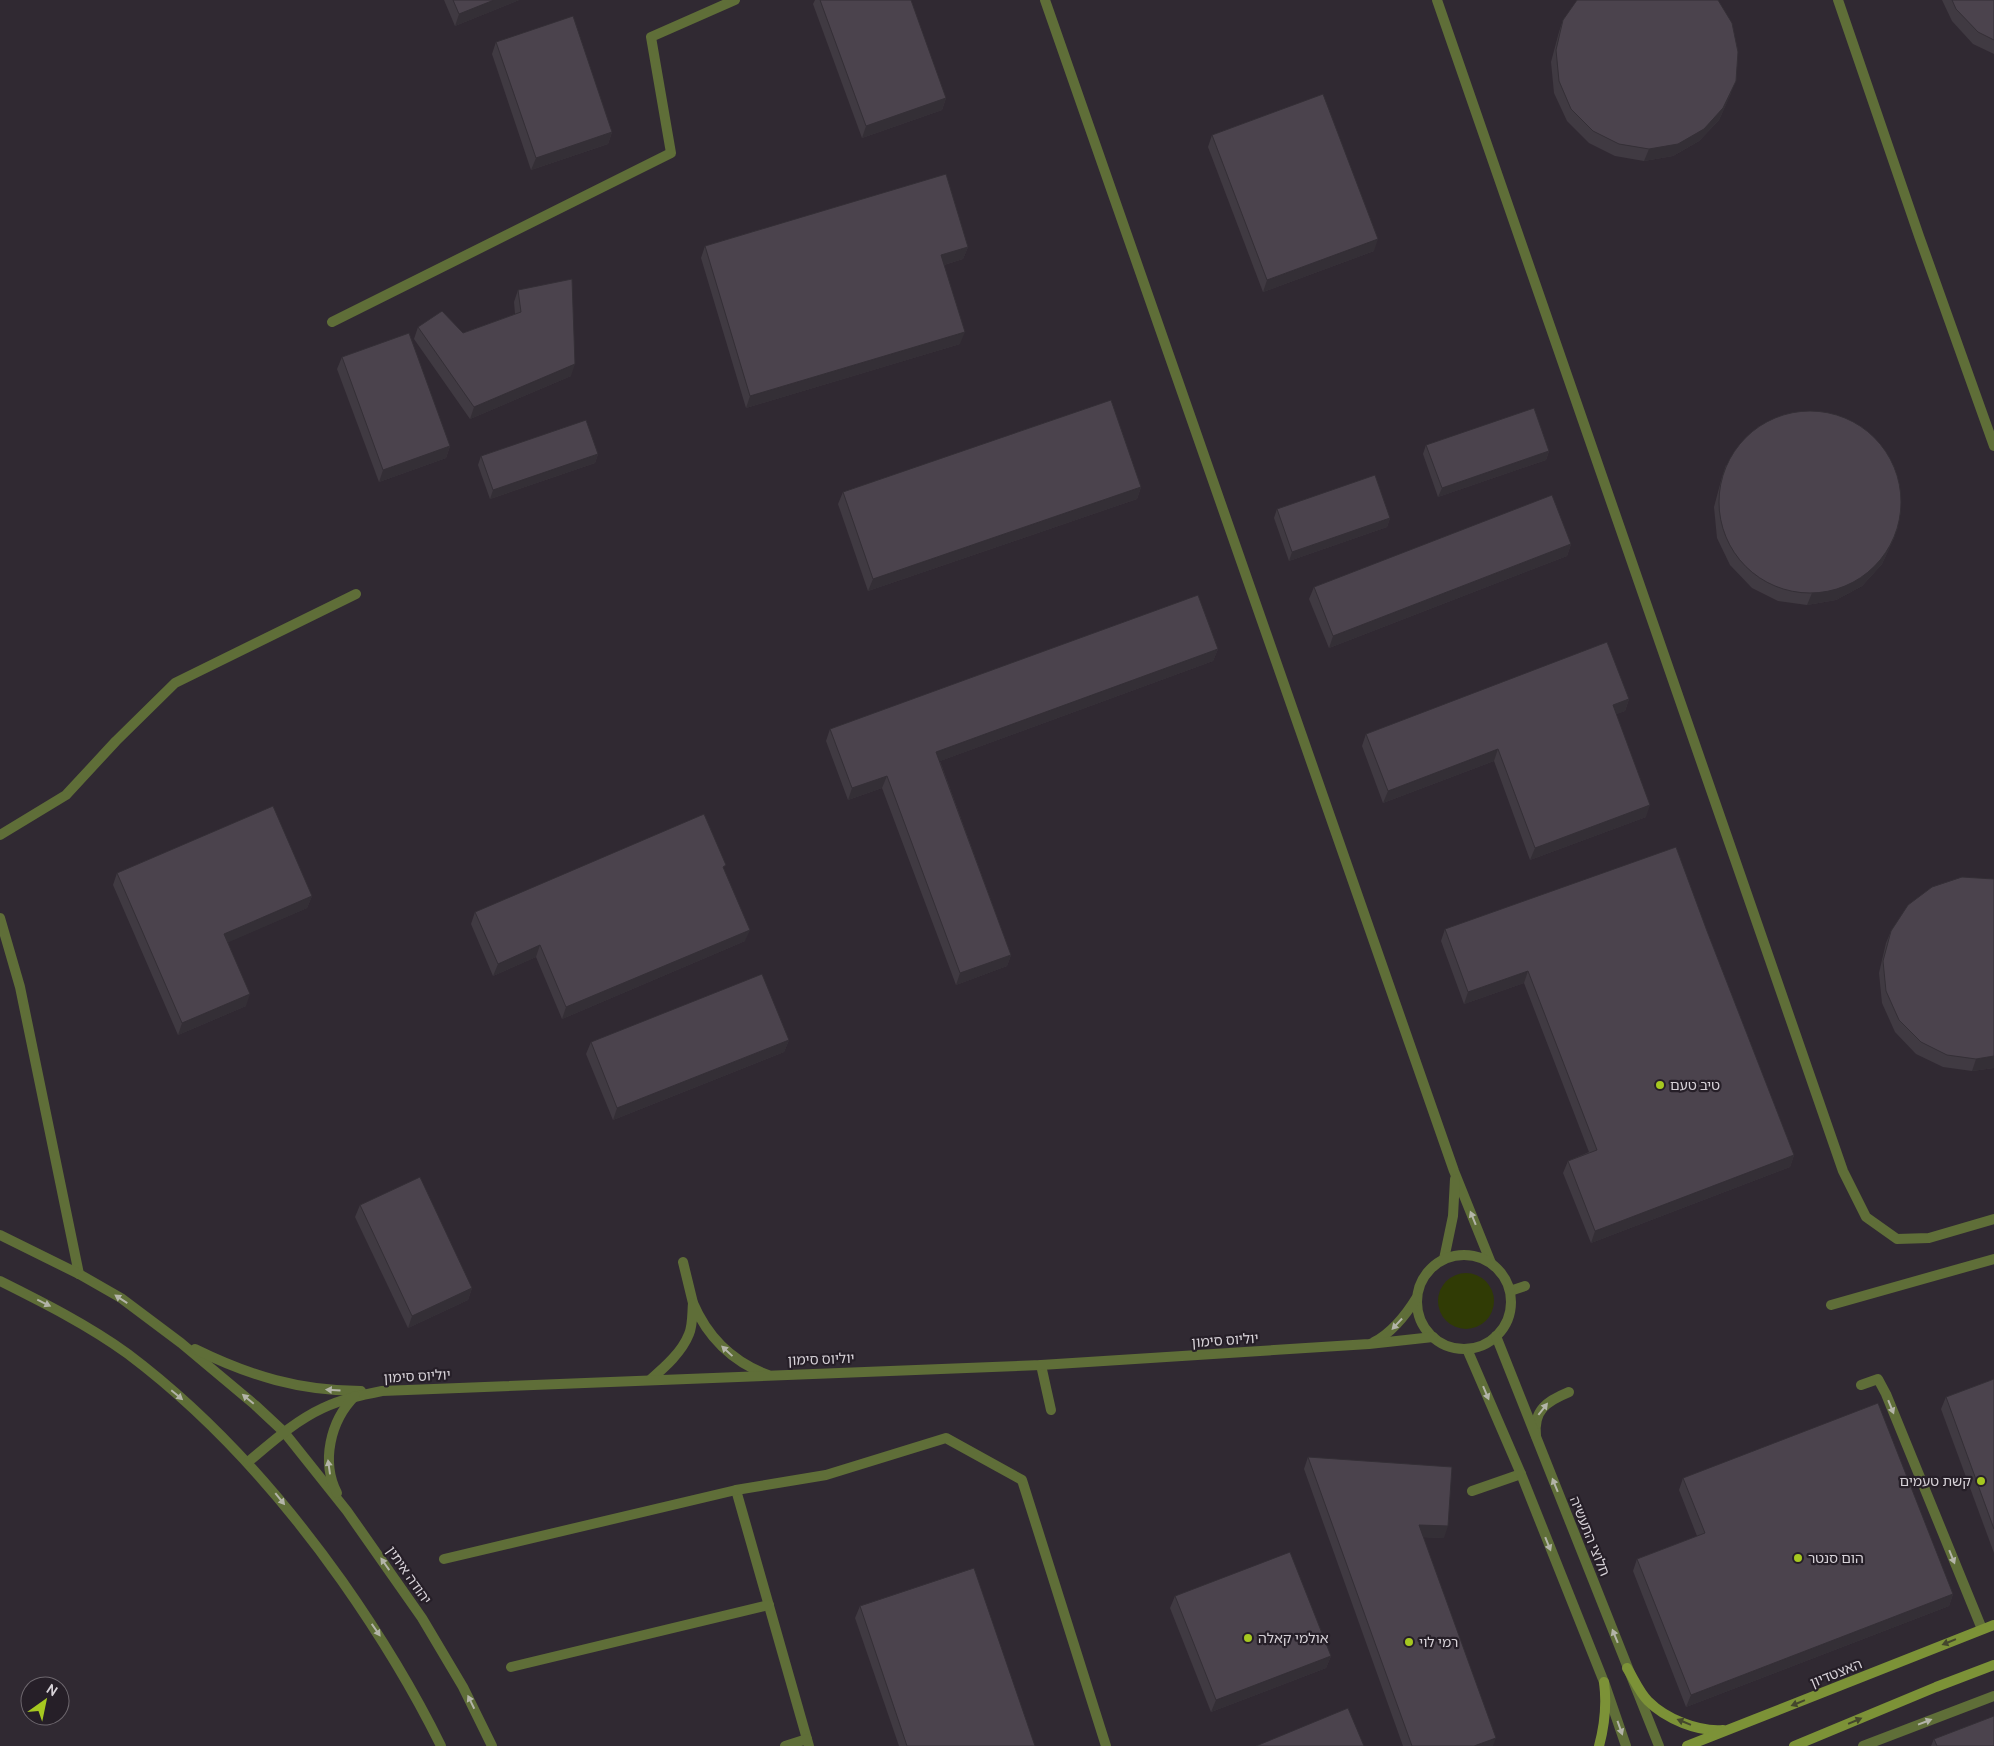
<svg xmlns="http://www.w3.org/2000/svg" width="1994" height="1746" font-family="Cabin,'Noto Sans Hebrew',sans-serif">
<style>
.green{fill:#303b05}
.lines{fill:none;stroke-linecap:round;stroke-linejoin:round}
.service{stroke:#5f6e38;stroke-width:10}
.minor{stroke:#5f6e38;stroke-width:10}
.tertiary{stroke:#5f6e38;stroke-width:10}
.secondary{stroke:#7c9237;stroke-width:10}
.wall{fill:#403a42}
.shaded-wall{fill:#342f36}
.building{fill:#4b434d;stroke:#342f36}
.oneway{fill:#b3b4a8}
.oneway2{fill:#44472d}
.poi-dot{fill:#a6c820;stroke:#261f28;stroke-width:2}
.labels{text-anchor:middle;dominant-baseline:central;stroke-width:4.5;stroke-linejoin:round;paint-order:stroke}
.poi-label{font-size:14px;fill:#d7d2d8;stroke:#261f28;text-anchor:start}
.street-label{font-size:14px;fill:#d7d2d8;stroke:#261f28}
</style>
<rect width="100%" height="100%" fill="#302932"/>
<circle class="green" cx="1466" cy="1301" r="28"/>
<g class="lines">
<g class="service">
<path d="M1437,0L1843,1171L1866,1217L1897,1239L1929,1238L1994,1219"/>
<path d="M1838,0L1919,236L1994,446"/>
<path d="M683,1262L693,1303"/>
<path d="M1510,1291L1525,1286"/>
<path d="M1831,1305L1994,1259"/>
<path d="M1041,1365L1051,1410"/>
<path d="M651,1379C665,1367 682,1352 689,1334C693,1325 692,1313 693,1303C708,1338 733,1362 768,1375"/>
<path d="M1861,1385L1878,1379L1886,1394L1982,1629"/>
<path d="M1536,1436C1533,1410 1547,1401 1569,1392"/>
<path d="M736,1490L809,1746"/>
<path d="M1472,1491L1521,1474"/>
<path d="M444,1559L736,1490L826,1475L946,1438L1022,1480L1106,1746"/>
<path d="M511,1667L769,1605"/>
<path d="M785,1746L807,1739"/>
<path d="M1863,1746L1994,1696"/>
</g>
<g class="minor">
<path d="M1045,0L1454,1171L1491,1263"/>
<path d="M332,322L671,153L651,37L735,0"/>
<path d="M0,835L66,795L116,741L175,683L356,594"/>
<path d="M0,918L20,987L79,1274"/>
<path d="M1444,1259L1453,1216L1455,1179"/>
</g>
<g class="tertiary">
<path d="M0,1235L79,1274L121,1298L181,1343L255,1405L284,1432L347,1511L422,1618L463,1687L492,1746"/>
<circle cx="1464" cy="1302" r="47"/>
<path d="M0,1281C44,1303 88,1325 128,1354C213,1418 281,1495 342,1581C380,1635 412,1687 441,1746"/>
<path d="M1496,1336L1659,1746"/>
<path d="M1374,1342C1393,1332 1406,1315 1417,1297"/>
<path d="M195,1349C250,1376 300,1391 361,1391"/>
<path d="M1467,1349L1521,1474L1604,1682L1626,1746"/>
<path d="M248,1462C272,1442 295,1421 323,1408C342,1399 362,1395 382,1391L1041,1365L1369,1344L1433,1337"/>
<path d="M337,1493C321,1462 330,1421 355,1396"/>
</g>
<g class="secondary">
<path d="M1627,1668C1634,1679 1639,1692 1648,1701C1666,1719 1698,1732 1723,1730"/>
<path d="M1599,1746C1605,1724 1607,1705 1604,1682"/>
<path d="M1687,1746L1994,1625"/>
<path d="M1794,1746L1936,1687L1994,1665"/>
</g>
</g>
<g class="wall">
<path d="M444,0H519L455,26Z"/>
<path d="M815,0H820L946,98L942,110L862,138L813,4Z"/>
<path d="M1942,0H1994V54L1973,44L1952,21Z"/>
<path d="M1563,20L1731,93L1719,120L1699,141L1673,156L1644,161L1615,156L1589,143L1567,121L1554,93L1551,62L1559,32Z"/>
<path d="M496,42L612,132L608,144L531,170L492,54Z"/>
<path d="M1212,135L1374,251L1263,292L1208,147Z"/>
<path d="M705,246L968,247L963,259L944,265L960,344L746,408L701,258Z"/>
<path d="M518,290L571,376L470,419L414,339L418,327L463,333L515,314L514,302Z"/>
<path d="M342,357L450,446L446,458L379,482L337,369Z"/>
<path d="M1426,445L1549,451L1546,460L1438,497L1423,454Z"/>
<path d="M598,454L595,463L490,499L478,465L481,456Z"/>
<path d="M1726,465L1894,538L1882,564L1862,586L1836,600L1807,605L1778,601L1752,588L1730,565L1717,538L1714,507L1722,477Z"/>
<path d="M1141,487L1137,499L868,591L838,504L843,492Z"/>
<path d="M1277,509L1390,518L1387,527L1289,561L1274,518Z"/>
<path d="M1571,544L1567,556L1329,648L1309,599L1314,587Z"/>
<path d="M1218,649L1213,661L940,761L1011,955L1007,966L956,985L882,788L848,800L826,741L830,729Z"/>
<path d="M1629,699L1625,711L1616,714L1646,817L1530,860L1494,761L1383,803L1362,746L1366,734Z"/>
<path d="M724,870L745,941L562,1019L536,957L493,976L471,924L475,912Z"/>
<path d="M117,873L312,896L307,908L228,942L246,1006L178,1035L113,885Z"/>
<path d="M1994,879V1068L1972,1071L1943,1067L1916,1054L1895,1032L1882,1003L1879,973L1886,943L1891,931Z"/>
<path d="M1445,929L1707,931L1794,1155L1790,1167L1591,1243L1563,1173L1568,1161L1589,1152L1524,983L1464,1004L1441,941Z"/>
<path d="M789,1040L784,1052L613,1120L586,1054L591,1042Z"/>
<path d="M360,1205L472,1288L468,1300L408,1328L355,1217Z"/>
<path d="M1994,1379V1553L1941,1409L1946,1397Z"/>
<path d="M1308,1457L1444,1538L1423,1537L1493,1746H1403L1304,1469Z"/>
<path d="M1683,1478L1953,1594L1949,1606L1686,1707L1633,1571L1637,1559L1697,1536L1679,1490Z"/>
<path d="M1175,1596L1331,1656L1326,1668L1211,1712L1170,1608Z"/>
<path d="M860,1606L1035,1746H899L855,1618Z"/>
<path d="M1934,1739L1994,1746H1931Z"/>
</g>
<g class="shaded-wall">
<path d="M494,0H519L455,26L459,14Z"/>
<path d="M1736,81L1731,93L1719,120L1699,141L1673,156L1644,161L1649,149Z"/>
<path d="M946,98L942,110L862,138L866,126Z"/>
<path d="M612,132L608,144L531,170L536,158Z"/>
<path d="M1378,239L1374,251L1263,292L1267,280Z"/>
<path d="M968,247L963,259L937,267L941,255Z"/>
<path d="M965,332L960,344L746,408L750,396Z"/>
<path d="M575,364L571,376L470,419L474,407Z"/>
<path d="M450,446L446,458L379,482L383,470Z"/>
<path d="M1549,451L1546,460L1438,497L1442,488Z"/>
<path d="M598,454L595,463L490,499L493,490Z"/>
<path d="M1141,487L1137,499L868,591L873,579Z"/>
<path d="M1390,518L1387,527L1289,561L1292,552Z"/>
<path d="M1899,526L1894,538L1882,564L1862,586L1836,600L1807,605L1812,593Z"/>
<path d="M1571,544L1567,556L1329,648L1333,636Z"/>
<path d="M1218,649L1213,661L932,764L936,752Z"/>
<path d="M1629,699L1625,711L1609,717L1613,705Z"/>
<path d="M1498,749L1494,761L1383,803L1388,791Z"/>
<path d="M887,776L882,788L848,800L852,788Z"/>
<path d="M1650,805L1646,817L1530,860L1535,848Z"/>
<path d="M312,896L307,908L220,946L224,934Z"/>
<path d="M750,930L745,941L562,1019L566,1007Z"/>
<path d="M540,945L536,957L493,976L498,964Z"/>
<path d="M1011,955L1007,966L956,985L960,973Z"/>
<path d="M1528,971L1524,983L1464,1004L1468,992Z"/>
<path d="M250,994L246,1006L178,1035L182,1023Z"/>
<path d="M789,1040L784,1052L613,1120L617,1108Z"/>
<path d="M1994,1056V1068L1972,1071L1976,1059Z"/>
<path d="M1794,1155L1790,1167L1591,1243L1595,1231Z"/>
<path d="M472,1288L468,1300L408,1328L412,1316Z"/>
<path d="M1419,1525L1448,1526L1444,1538L1415,1537Z"/>
<path d="M1953,1594L1949,1606L1686,1707L1691,1695Z"/>
<path d="M1331,1656L1326,1668L1211,1712L1216,1700Z"/>
<path d="M1496,1738L1493,1746H1474Z"/>
</g>
<g class="building">
<path d="M453,0H494L459,14Z"/>
<path d="M820,0H911L946,98L866,126Z"/>
<path d="M1577,0H1718L1732,23L1738,52L1736,81L1723,108L1704,129L1678,144L1649,149L1619,144L1593,131L1571,109L1559,81L1556,50L1563,20Z"/>
<path d="M1952,0H1994V40L1978,32L1956,9Z"/>
<path d="M573,16L612,132L536,158L496,42Z"/>
<path d="M1323,94L1378,239L1267,280L1212,135Z"/>
<path d="M946,174L968,247L941,255L965,332L750,396L705,246Z"/>
<path d="M572,279L575,364L474,407L418,327L442,311L463,333L521,312L518,290Z"/>
<path d="M409,333L450,446L383,470L342,357Z"/>
<path d="M1111,400L1141,487L873,579L843,492Z"/>
<path d="M1534,408L1549,451L1442,488L1426,445Z"/>
<circle cx="1810" cy="502" r="91"/>
<path d="M586,420L598,454L493,490L481,456Z"/>
<path d="M1375,475L1390,518L1292,552L1277,509Z"/>
<path d="M1552,495L1571,544L1333,636L1314,587Z"/>
<path d="M1198,595L1218,649L936,752L1011,955L960,973L887,776L852,788L830,729Z"/>
<path d="M1607,642L1629,699L1613,705L1650,805L1535,848L1498,749L1388,791L1366,734Z"/>
<path d="M273,806L312,896L224,934L250,994L182,1023L117,873Z"/>
<path d="M704,814L726,865L723,867L750,930L566,1007L540,945L498,964L475,912Z"/>
<path d="M1676,847L1707,931L1794,1155L1595,1231L1568,1161L1597,1150L1528,971L1468,992L1445,929Z"/>
<path d="M1962,877L1994,879V1056L1976,1059L1947,1055L1921,1042L1899,1020L1886,991L1883,961L1891,931L1908,905L1932,887Z"/>
<path d="M762,974L789,1040L617,1108L591,1042Z"/>
<path d="M420,1177L472,1288L412,1316L360,1205Z"/>
<path d="M1994,1379V1529L1946,1397Z"/>
<path d="M1878,1403L1953,1594L1691,1695L1637,1559L1705,1533L1683,1478Z"/>
<path d="M1308,1457L1452,1467L1448,1526L1419,1525L1496,1738L1474,1746H1412Z"/>
<path d="M1290,1552L1331,1656L1216,1700L1175,1596Z"/>
<path d="M974,1568L1035,1746H907L860,1606Z"/>
<path d="M1348,1708L1364,1746H1256Z"/>
<path d="M1994,1716V1746H1937L1934,1739Z"/>
</g>
<defs><path id="oneway-solid" d="M-6-.8H1V-3.2L6.5 0L1 3.2V.8H-6Z" transform="scale(1.25)"/></defs>
<g class="oneway">
<use href="#oneway-solid" transform="translate(1473 1218) rotate(-112)"/>
<use href="#oneway-solid" transform="translate(121 1299) rotate(-147)"/>
<use href="#oneway-solid" transform="translate(44 1303) rotate(26)"/>
<use href="#oneway-solid" transform="translate(1397 1324) rotate(133)"/>
<use href="#oneway-solid" transform="translate(727 1351) rotate(-137)"/>
<use href="#oneway-solid" transform="translate(333 1390) rotate(-176)"/>
<use href="#oneway-solid" transform="translate(1486 1393) rotate(67)"/>
<use href="#oneway-solid" transform="translate(177 1395) rotate(40)"/>
<use href="#oneway-solid" transform="translate(248 1399) rotate(-140)"/>
<use href="#oneway-solid" transform="translate(1891 1407) rotate(68)"/>
<use href="#oneway-solid" transform="translate(1543 1409) rotate(-52)"/>
<use href="#oneway-solid" transform="translate(329 1467) rotate(-98)"/>
<use href="#oneway-solid" transform="translate(1555 1485) rotate(-112)"/>
<use href="#oneway-solid" transform="translate(280 1499) rotate(51)"/>
<use href="#oneway-solid" transform="translate(1548 1544) rotate(68)"/>
<use href="#oneway-solid" transform="translate(1952 1557) rotate(68)"/>
<use href="#oneway-solid" transform="translate(385 1564) rotate(-125)"/>
<use href="#oneway-solid" transform="translate(376 1630) rotate(55)"/>
<use href="#oneway-solid" transform="translate(1615 1636) rotate(-112)"/>
<use href="#oneway-solid" transform="translate(471 1702) rotate(-116)"/>
<use href="#oneway-solid" transform="translate(1925 1722) rotate(-21)"/>
<use href="#oneway-solid" transform="translate(1620 1728) rotate(70)"/>
</g>
<g class="oneway2">
<use href="#oneway-solid" transform="translate(1949 1642) rotate(158)"/>
<use href="#oneway-solid" transform="translate(1798 1703) rotate(158)"/>
<use href="#oneway-solid" transform="translate(1855 1721) rotate(-23)"/>
<use href="#oneway-solid" transform="translate(1684 1722) rotate(-158)"/>
</g>
<g class="poi-dot">
<circle cx="1660" cy="1085" r="5"/>
<circle cx="1981" cy="1481" r="5"/>
<circle cx="1798" cy="1558" r="5"/>
<circle cx="1248" cy="1638" r="5"/>
<circle cx="1409" cy="1642" r="5"/>
</g>
<g class="labels">
<g class="poi-label">
<text x="1670" y="1085">טיב טעם</text>
<text x="1971" y="1481" text-anchor="end">קשת טעמים</text>
<text x="1808" y="1558">הום סנטר</text>
<text x="1258" y="1638">אולמי קאלה</text>
<text x="1419" y="1642">רמי לוי</text>
</g>
<g class="street-label">
<text transform="translate(1225 1340) rotate(-4)">יוליוס סימון</text>
<text transform="translate(821 1359) rotate(-2)">יוליוס סימון</text>
<text transform="translate(417 1376) rotate(-3)">יוליוס סימון</text>
<text transform="translate(1590 1536) rotate(68)">חלוצי התעשיה</text>
<text transform="translate(409 1575) rotate(55)">יהודה איתין</text>
<text transform="translate(1836 1673) rotate(-22)">האצטדיון</text>
</g>
</g>
<g transform="translate(45 1701) rotate(33)"><circle r="24" fill="#261f28" stroke="#6d676e"/>
<path d="M0-4L9 19L0 12L-9 19Z" fill="#a6c820"/>
<text y="-8" font-size="14" font-weight="bold" text-anchor="middle" fill="#d7d2d8">N</text>
</g>
</svg>
